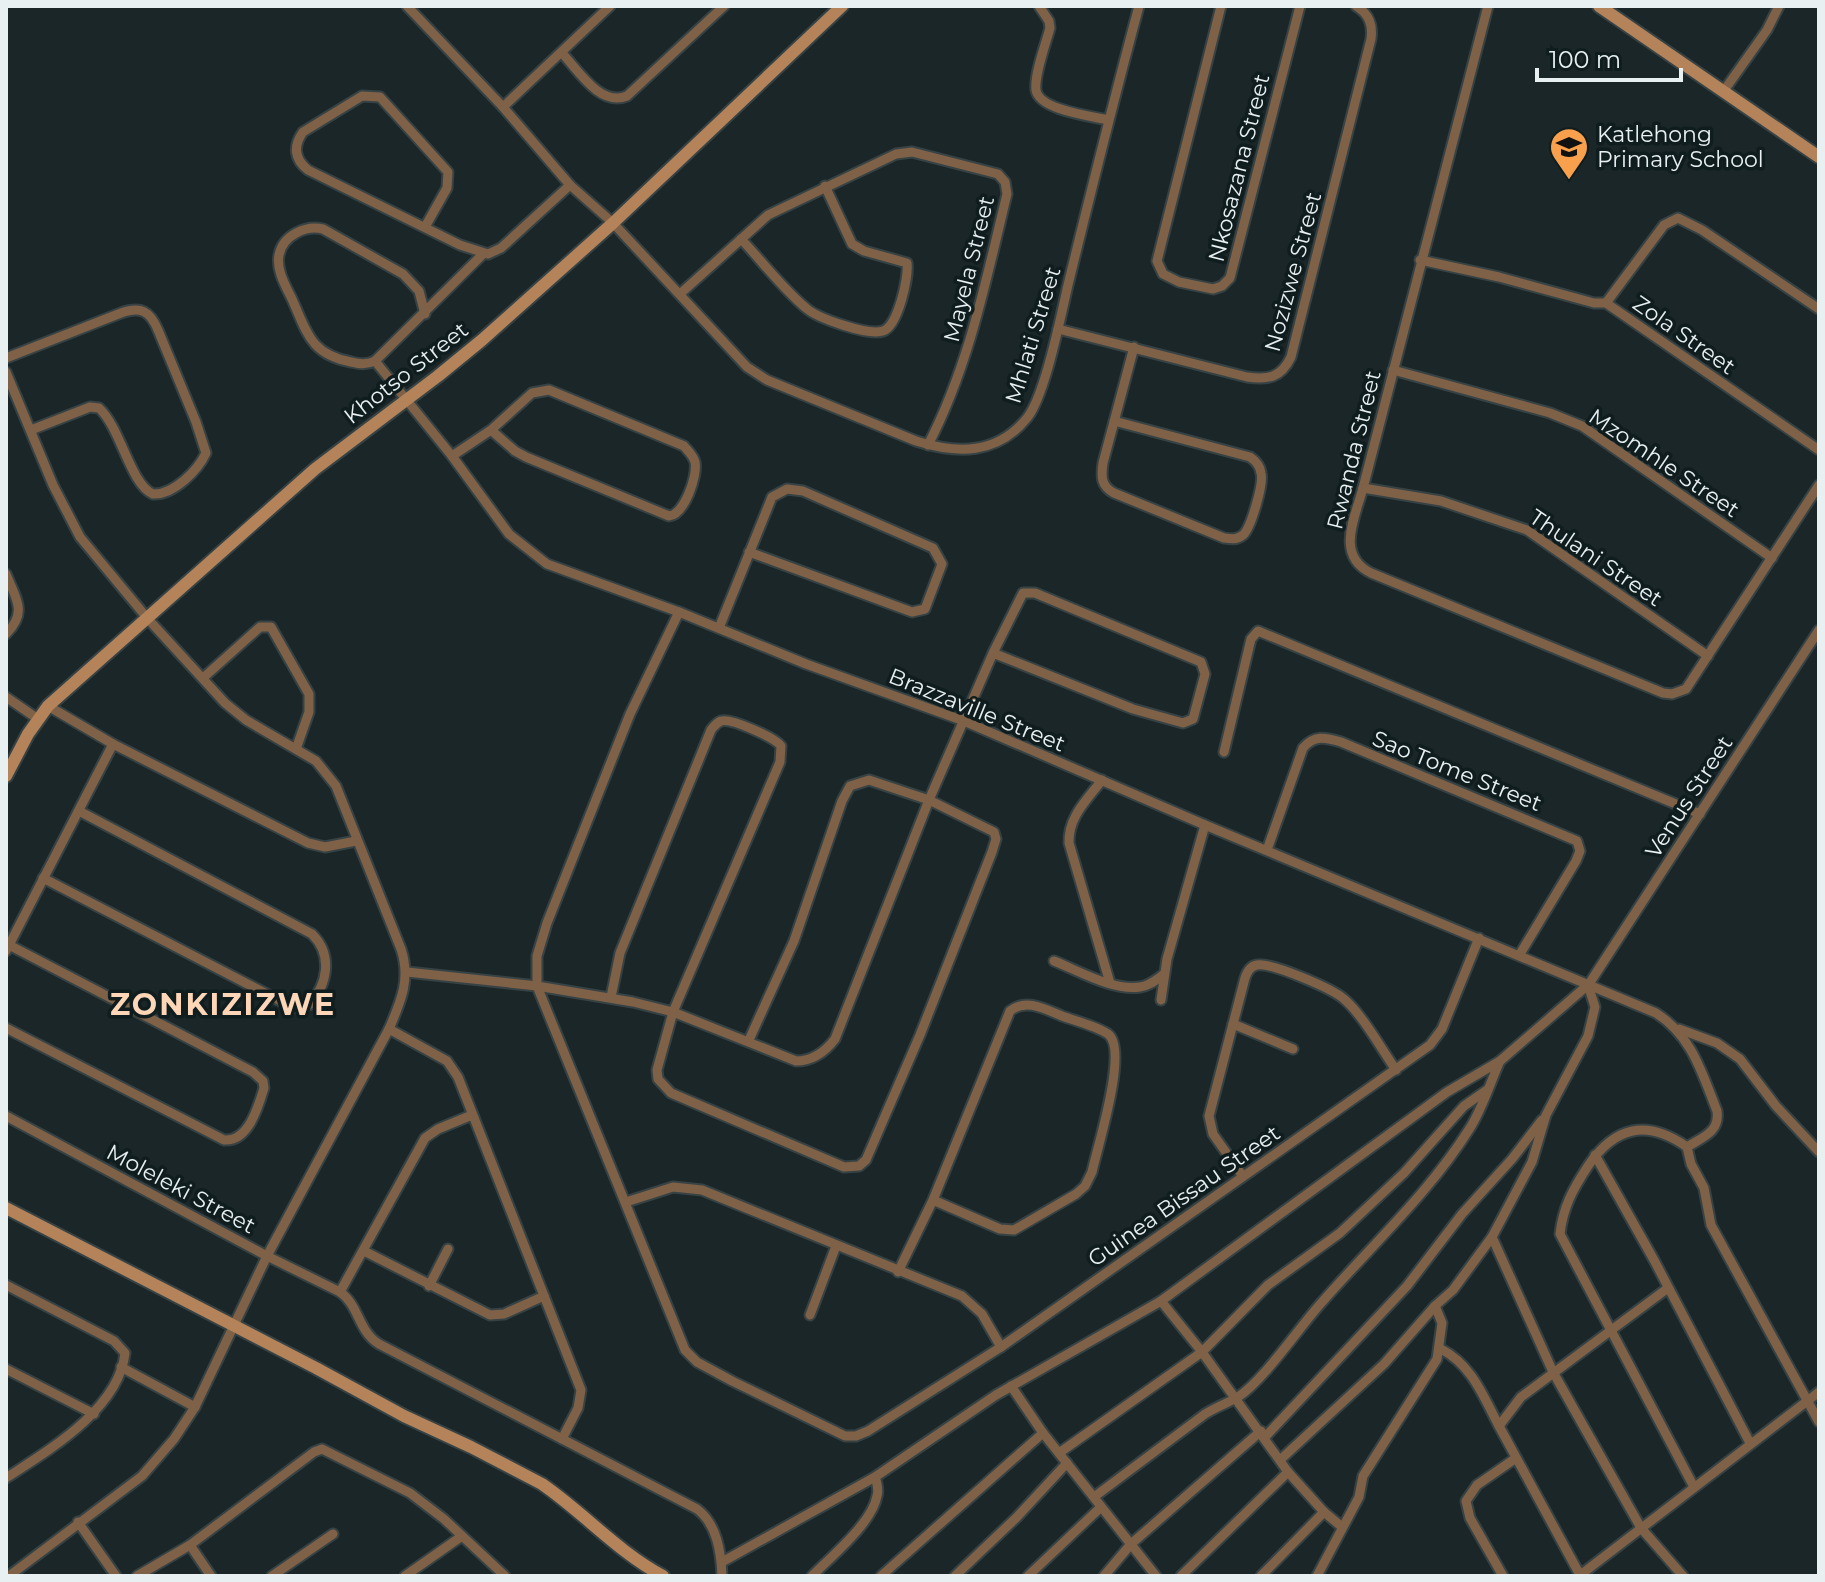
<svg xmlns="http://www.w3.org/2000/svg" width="1825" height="1582" font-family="Montserrat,sans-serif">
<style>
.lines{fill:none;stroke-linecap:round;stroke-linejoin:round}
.street-casing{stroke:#374244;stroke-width:13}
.secondary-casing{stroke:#374244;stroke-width:16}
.street{stroke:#7f6147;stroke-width:9}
.secondary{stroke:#b48359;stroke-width:12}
.labels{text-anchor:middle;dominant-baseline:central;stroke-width:7;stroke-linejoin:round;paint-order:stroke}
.poi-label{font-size:22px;fill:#e8f0f2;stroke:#101d1f;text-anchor:start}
.street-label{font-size:22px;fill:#e8f0f2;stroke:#101d1f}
.district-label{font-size:30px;font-weight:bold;letter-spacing:2px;fill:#fdd6b7;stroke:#101d1f}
</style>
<rect width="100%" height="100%" fill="#1a2628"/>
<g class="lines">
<g class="street-casing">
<g id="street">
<path d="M407,6L503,107L570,185L613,223L747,367L767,380L916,441C957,454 997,455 1027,418C1045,396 1061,315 1068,285C1091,191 1114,99 1139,6"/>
<path d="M1039,6L1049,21L1050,28C1046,43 1034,75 1036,90C1039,110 1091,116 1108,120"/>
<path d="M1221,6L1157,261L1163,274L1179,282L1213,289L1222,286L1230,278L1300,6"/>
<path d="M1488,6L1363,488C1355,518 1335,555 1371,573L1663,693L1672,694L1686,689L1819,485"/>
<path d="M562,53C578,70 600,107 627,96L724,6"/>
<path d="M1723,92L1767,30L1779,6"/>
<path d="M503,107L610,6"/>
<path d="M425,227L447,188L448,172L380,97L362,96L303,132C293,146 294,159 308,170L460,245L488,254L501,248L570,185"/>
<path d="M741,239C762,261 782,288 806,308C817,318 868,336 883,331C898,326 909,277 907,263L864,251L852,244L825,186"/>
<path d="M1420,260L1499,277L1594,303H1606L1819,450"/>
<path d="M681,293L768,215L896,154L912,152L998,174L1005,182L1007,194C986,280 969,366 928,445"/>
<path d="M1606,303L1664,225L1678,218L1702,230L1819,309"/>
<path d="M425,314L419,291L403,274L323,229C306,225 283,235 279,255C276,269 285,285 291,297C307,331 309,354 351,362C360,364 366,365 375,361L483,254"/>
<path d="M1058,329L1247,377C1268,380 1281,378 1291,357L1371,39C1373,24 1369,14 1356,6"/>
<path d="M6,358L121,313C141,306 150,311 158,330L196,422L206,453C198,470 174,495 153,494C130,484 121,428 99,408L90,407L31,430"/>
<path d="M375,361L452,456L509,534L547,564L679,612L806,664L964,721L1205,825L1656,1013C1692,1036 1702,1073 1717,1111C1720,1132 1703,1137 1687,1147"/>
<path d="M1393,370L1550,413L1582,426L1772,558"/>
<path d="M6,372L53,485L80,537L148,619L225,703L246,720L316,761L336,786L401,949C411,979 401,1001 389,1029L267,1256L195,1407L174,1439L142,1476L9,1576"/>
<path d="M1114,421L1250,457C1256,461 1260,466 1261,473C1264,483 1251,528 1243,535C1237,540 1231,539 1224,538L1114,493C1101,486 1101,477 1103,463L1134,347"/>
<path d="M452,456L491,430L532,393L549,390L684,446C688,451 693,455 695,462C698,476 684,515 669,516L526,457L515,451L491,430"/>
<path d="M1363,488L1441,501L1527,530L1708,656"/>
<path d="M6,574C16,599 28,612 6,634"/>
<path d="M679,612L630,714L547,923L537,956V986L685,1350L697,1362L732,1381L845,1436H856L868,1431L1001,1347L1430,1045L1442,1029L1479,938"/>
<path d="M719,628L772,497L787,489L803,491L933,548L942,564L925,609L912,612L749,552"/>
<path d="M203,678L260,627H271L309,694V712L296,749"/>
<path d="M6,697L38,719"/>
<path d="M48,706L113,744L308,843L325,847L356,841"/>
<path d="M1224,752L1251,639L1258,631L1700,814"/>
<path d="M1102,780C1087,800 1068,817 1069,843L1110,983"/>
<path d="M1267,850L1303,748C1314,735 1325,737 1341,742L1577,841L1580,851L1576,861L1520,954"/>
<path d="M43,878L294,1008L309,1005C328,984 333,955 312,934L79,811"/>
<path d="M6,951L113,744"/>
<path d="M1054,961C1079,971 1113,991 1140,987C1149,986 1156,980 1163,975"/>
<path d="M407,972L537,986L633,1002L673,1012L796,1061C813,1061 825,1052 835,1039L929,800L993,653L1023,593H1035L1201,662L1205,674L1193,719L1183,723L1133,709L993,653"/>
<path d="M611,997L620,953L711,730C715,725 716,723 721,721C732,718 775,738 781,746L780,762L673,1012L657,1070L658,1079L671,1093L844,1167L859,1166L866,1160L920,1035L992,852L996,839L994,832L929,800L869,780L850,786L842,801L794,941L749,1040"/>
<path d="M1161,1000L1167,959L1205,825"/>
<path d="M1233,1024L1293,1049"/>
<path d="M6,1028L224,1140C248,1142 258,1108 264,1088L263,1081L253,1072L9,945"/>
<path d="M389,1029L447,1061L458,1077L581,1390L578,1408L562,1439"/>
<path d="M1679,1029L1717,1043L1740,1059L1776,1106L1819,1152"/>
<path d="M6,1116L267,1256L340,1292C359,1305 358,1331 379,1344L697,1509C717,1524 721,1552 722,1576"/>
<path d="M1687,1147C1647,1119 1615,1126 1588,1166C1573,1189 1563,1207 1560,1234L1694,1487"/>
<path d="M1687,1147L1691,1164L1704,1188L1711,1225L1819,1422"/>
<path d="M1595,1155L1654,1260L1750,1443"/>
<path d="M1242,1175L1213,1134L1209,1116L1245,978C1247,972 1250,966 1257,965C1271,962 1333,989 1344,999C1362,1014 1382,1050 1396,1070"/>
<path d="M626,1202L673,1187L702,1190L962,1296L982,1314L1001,1347"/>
<path d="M1492,1237L1553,1372L1641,1528L1683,1576"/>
<path d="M364,1251L490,1315L504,1314L544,1296"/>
<path d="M898,1272L933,1200L1010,1011C1026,998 1045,1009 1062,1016C1076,1021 1096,1026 1108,1034C1129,1049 1097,1148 1092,1172L1085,1186L1076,1194L1014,1230L1000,1229L933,1200"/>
<path d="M6,1285L114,1341L125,1353C119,1409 49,1450 6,1478"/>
<path d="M429,1286L448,1249"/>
<path d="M340,1292L425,1138L438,1129L472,1115"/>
<path d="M1161,1301L1202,1352L1288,1472L1324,1512L1342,1527"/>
<path d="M810,1315L836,1246"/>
<path d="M1441,1349C1472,1365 1483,1396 1499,1426"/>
<path d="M121,1367L195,1407"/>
<path d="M6,1369L94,1414"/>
<path d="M1011,1386L1043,1433L1156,1576"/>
<path d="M1265,1437L1407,1286L1462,1214L1512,1159L1542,1120"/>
<path d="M1059,1453L1202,1352L1268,1285L1340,1233L1404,1173L1464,1106L1487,1090"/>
<path d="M1280,1460L1384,1364L1435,1306L1453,1290L1492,1237L1532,1162L1546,1115L1588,1036L1595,1007L1588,985"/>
<path d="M1094,1497L1205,1414C1216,1407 1228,1403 1238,1397C1265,1379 1300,1326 1323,1301C1373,1244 1430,1192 1470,1128C1483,1107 1490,1083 1500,1061"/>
<path d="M78,1522L116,1576"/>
<path d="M190,1545L211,1576"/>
<path d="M722,1562L875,1477L996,1395L1161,1301L1447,1092L1500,1061L1589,984L1819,630"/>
<path d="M1580,1575L1499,1426L1521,1397L1668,1288"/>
<path d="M137,1576L190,1545L314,1452L322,1449L410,1493L444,1519L505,1576"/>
<path d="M272,1576L333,1534"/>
<path d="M405,1576L462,1536"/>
<path d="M812,1576C832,1556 872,1523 877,1496C879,1490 877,1483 875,1477"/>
<path d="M881,1576L1043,1433"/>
<path d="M955,1576L1017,1517L1067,1463"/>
<path d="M1028,1576L1101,1507"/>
<path d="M1104,1576L1131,1544L1261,1431"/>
<path d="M1181,1576L1288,1472"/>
<path d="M1261,1576L1324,1512"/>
<path d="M1317,1576L1359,1497L1363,1476L1437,1359L1442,1323L1435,1306"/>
<path d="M1503,1576L1470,1518L1466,1501L1477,1485L1516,1458"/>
<path d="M1579,1576L1819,1392"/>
</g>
</g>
<g class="secondary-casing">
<g id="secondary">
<path d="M1599,6L1819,157"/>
<path d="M6,776L28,734L48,706L315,469L438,376L482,340L613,223L842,6"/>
<path d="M6,1208L316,1368L404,1416L471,1447L542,1484C584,1513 618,1552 663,1576"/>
</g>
</g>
<use href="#street" class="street"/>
<use href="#secondary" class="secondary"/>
</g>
<defs>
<g id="school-pin" transform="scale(2)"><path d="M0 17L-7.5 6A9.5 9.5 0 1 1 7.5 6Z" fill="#f9a04c" stroke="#101d1f"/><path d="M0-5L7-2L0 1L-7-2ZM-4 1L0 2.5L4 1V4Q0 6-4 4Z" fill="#111"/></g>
</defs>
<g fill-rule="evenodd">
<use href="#school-pin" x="1569" y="147"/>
</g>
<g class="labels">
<g class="poi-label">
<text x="1597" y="134">Katlehong<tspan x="1597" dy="25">Primary School</tspan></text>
</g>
<g class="street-label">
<text transform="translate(1239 168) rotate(-76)">Nkosazana Street</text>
<text transform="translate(969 269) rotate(-76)">Mayela Street</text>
<text transform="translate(1293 272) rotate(-75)">Nozizwe Street</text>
<text transform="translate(1033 335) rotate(-73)">Mhlati Street</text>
<text transform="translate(1684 335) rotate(35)">Zola Street</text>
<text transform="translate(406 373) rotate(-38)">Khotso Street</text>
<text transform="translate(1354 450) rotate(-76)">Rwanda Street</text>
<text transform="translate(1664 463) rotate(34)">Mzomhle Street</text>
<text transform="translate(1596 558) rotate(34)">Thulani Street</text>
<text transform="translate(977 710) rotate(22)">Brazzaville Street</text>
<text transform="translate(1457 771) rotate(22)">Sao Tome Street</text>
<text transform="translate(1689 797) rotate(-57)">Venus Street</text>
<text transform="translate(181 1189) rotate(28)">Moleleki Street</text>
<text transform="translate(1184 1196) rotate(-35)">Guinea Bissau Street</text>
</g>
<g class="district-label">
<text x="223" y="1004">ZONKIZIZWE</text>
</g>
</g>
<rect width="1825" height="1582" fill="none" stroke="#e8f0f2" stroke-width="16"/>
<path d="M1537 68v12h144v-12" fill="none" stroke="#e8f0f2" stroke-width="4"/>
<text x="1549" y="68" font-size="24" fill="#e8f0f2" stroke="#101d1f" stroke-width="6" paint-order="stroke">100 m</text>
</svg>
